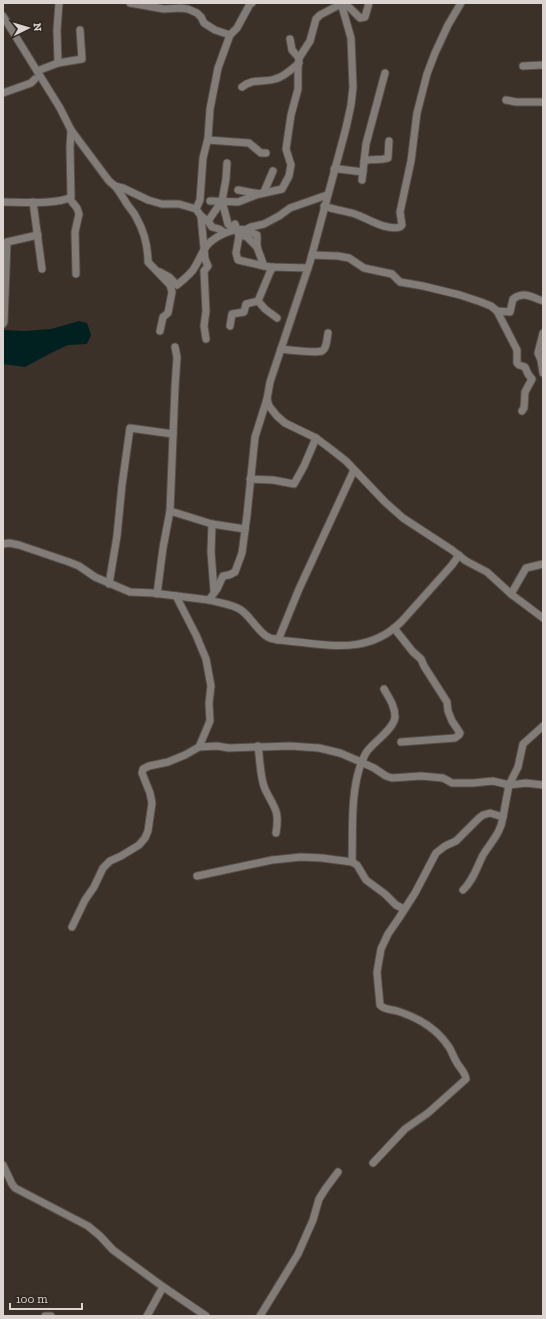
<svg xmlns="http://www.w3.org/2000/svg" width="546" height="1319" font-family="'Zilla Slab',serif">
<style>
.water{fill:#002120}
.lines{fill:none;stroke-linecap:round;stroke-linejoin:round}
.minor-casing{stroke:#584e47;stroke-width:9}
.minor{stroke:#817c78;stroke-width:7}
</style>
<rect width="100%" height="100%" fill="#3b3129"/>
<path class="water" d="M79,321L87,323L91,335L87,344L68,345L51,353L25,367L3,364V330L25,331L51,329Z"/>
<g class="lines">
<g class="minor-casing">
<g id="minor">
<path d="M130,3L164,9L181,8L188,9L197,13L201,17L204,23L215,30L230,35"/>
<path d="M341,3L351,38L353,87L351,105L346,128L310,262L270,382L267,399L269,406L277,416L285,423L316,438L332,450L346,461L385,502L403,518L452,550L466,561L487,572L511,594L543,618"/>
<path d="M3,16L60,108L71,130L109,181L115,186L123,188L148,200L162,204H179L196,209L201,216L208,221L212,227L219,229L225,233L237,229L245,230L251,227L264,224L279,216L290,208L327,195"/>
<path d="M290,39L292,50L299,58"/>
<path d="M58,63L57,30L59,3"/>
<path d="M523,66L543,65"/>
<path d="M37,71L58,63L82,59L80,30"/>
<path d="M242,87C253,78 262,83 275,79C284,77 292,69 299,63"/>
<path d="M3,93L31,83L35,79"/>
<path d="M506,100L516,102H543"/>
<path d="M208,140L249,143L261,153H266"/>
<path d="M364,161C372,158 380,161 388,158L389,141"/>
<path d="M227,163L226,179L222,201L228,224L235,230"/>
<path d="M334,169H339L363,172"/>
<path d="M362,180L366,144L385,73"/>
<path d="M115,186C120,192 123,198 127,204C130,209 134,212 136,217C144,231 148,246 148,262L170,285L172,292L168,313L163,317L160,331"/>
<path d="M238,190L260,194L282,189L289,176L291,165L286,149L291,115L298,89V68L299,58L310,41L316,19L320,15L341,4L350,8L360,18L365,17L369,3"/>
<path d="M69,198L77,208L79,214L75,232L76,274"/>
<path d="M210,201L238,202L264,192L273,171"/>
<path d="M3,202C19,202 58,205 71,197L70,148L71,130"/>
<path d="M33,202L42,269"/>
<path d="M324,206C335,210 345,211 355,214C369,219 386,231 400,227L402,225L400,212L411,161L417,113L427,74L435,53L448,25L461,3"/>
<path d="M196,209L200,200L203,158L208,138L210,109L218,68L230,35L237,28L250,4L252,3"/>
<path d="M201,216L205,259L208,266L204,271L206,311L204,326L206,339"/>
<path d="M208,221L222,201"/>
<path d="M235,224L239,236H246L257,247L264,266L271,267L308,268"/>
<path d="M245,230L257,235V247"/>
<path d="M239,236L236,253L238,260L264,266"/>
<path d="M312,255L338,256L349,258L364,268L392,274L400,282L423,286L460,295L481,302L491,306L497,311L517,350V363L519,365L525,367L528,374L532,379L525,392L524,408L522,411"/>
<path d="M160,272L169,277L177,285C182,281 189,275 193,270C205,252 201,244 225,233"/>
<path d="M258,301L265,309L277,318"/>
<path d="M497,311L510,312L513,299C524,291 531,297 543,301"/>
<path d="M3,324L4,322L7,242L38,235"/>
<path d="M230,326L232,314L244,312L246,304L258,301L270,272L273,267"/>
<path d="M543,333L538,353L541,360L543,373"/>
<path d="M175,347L177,357L175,387L170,511L212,524L245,529"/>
<path d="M281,349C289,350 317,353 322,351C327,348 327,338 328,333"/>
<path d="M250,479L273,480L294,484L304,466L316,438"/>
<path d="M212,524L211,552L214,591"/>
<path d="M3,544L9,543L19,545L69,562L79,566L95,577L130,592L153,593L209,600L217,589L223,576L229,575L235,572L242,553L247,515L255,437L267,399"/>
<path d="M109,584L117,536L122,485L130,428L173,434"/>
<path d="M157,594L163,548L170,511"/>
<path d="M511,594L526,568L543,564"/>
<path d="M209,600C219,603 232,604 241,610C253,618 264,644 279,638L299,589L354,470"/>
<path d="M394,628L413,652L421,659L424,666L447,702L448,711L452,721L460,733L459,735L455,738L401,742"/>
<path d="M277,640C322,643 366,658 402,621L452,565L459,555"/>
<path d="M384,689C389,698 395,706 395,717C394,728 377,740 370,748C366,751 364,757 362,761C350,791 353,830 352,862L357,865L366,880L385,894L396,905L404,909"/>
<path d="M258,746C260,759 260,778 265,789C274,808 280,810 276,833"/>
<path d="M199,747L217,746L229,748L290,746L319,748L340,753L361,762L374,768L386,776L392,778L421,776L443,778L452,783H473L493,781L509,785L526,783L543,785"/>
<path d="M197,876L272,860L301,857L322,858L352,862"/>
<path d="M463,890C473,881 477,867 483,855C491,842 501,833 503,817"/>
<path d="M72,927L85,900L94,887L103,868L110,861L121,856L139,845L145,838L148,831L152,803L150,793L142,773L143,769L149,766L168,762L185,755L199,747L210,721L209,703L211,686L206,659L196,635L176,596"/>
<path d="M373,1163L405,1129L428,1113L466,1079C465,1071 459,1068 456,1061C453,1056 452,1052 449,1047C437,1029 417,1017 397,1011C391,1009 384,1010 380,1005L377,972L381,949L388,934L399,918L415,893L436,853L445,846L456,841L479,818L483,815L490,813L503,817L509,785L518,767L523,744L543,726"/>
<path d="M3,1165L12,1184L15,1188L88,1226L100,1236L113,1250L162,1286L206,1316"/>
<path d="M45,1316H51"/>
<path d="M147,1316L163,1287"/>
<path d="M260,1316L298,1254L313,1220L319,1199L326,1188L338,1172"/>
</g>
</g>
<use href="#minor" class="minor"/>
</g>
<rect width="546" height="1319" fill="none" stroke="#dbd4d0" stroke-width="8"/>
<g transform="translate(28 28) rotate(85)" stroke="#302720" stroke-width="3" paint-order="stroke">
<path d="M0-3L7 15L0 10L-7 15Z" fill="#dbd4d0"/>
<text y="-6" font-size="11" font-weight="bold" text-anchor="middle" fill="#dbd4d0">N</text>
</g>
<path d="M10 1303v6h72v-6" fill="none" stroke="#dbd4d0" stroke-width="2"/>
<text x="16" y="1303" font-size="12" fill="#dbd4d0" stroke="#302720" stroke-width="3" paint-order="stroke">100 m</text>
</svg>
